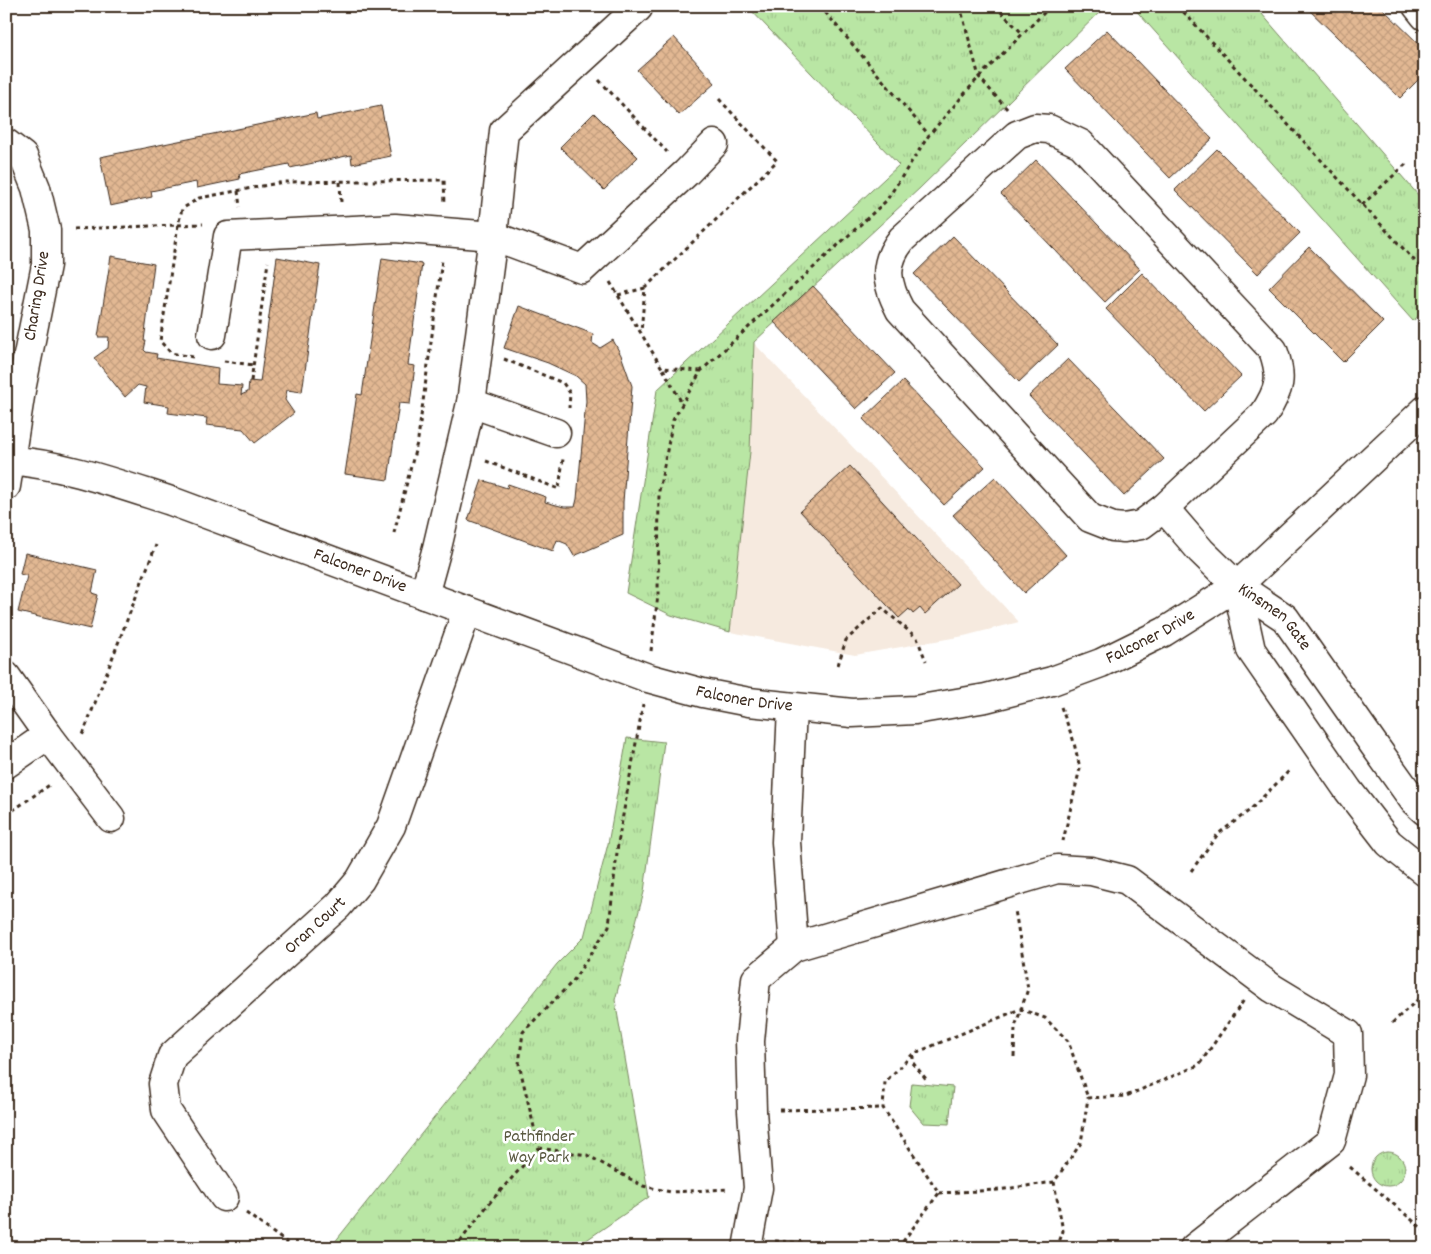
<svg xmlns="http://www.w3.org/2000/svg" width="1431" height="1254" font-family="Dekko,sans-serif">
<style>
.built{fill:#f6eadf}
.park{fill:url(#park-tufts);stroke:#7a8861}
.building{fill:url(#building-cross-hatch);stroke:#3b2a1e}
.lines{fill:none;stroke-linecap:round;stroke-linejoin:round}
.minor-casing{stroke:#3b2a1e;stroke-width:31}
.path{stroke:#3b2a1e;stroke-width:3;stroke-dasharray:4 4;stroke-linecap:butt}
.minor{stroke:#fff;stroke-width:28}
.labels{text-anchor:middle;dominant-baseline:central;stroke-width:5;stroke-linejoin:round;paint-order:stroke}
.street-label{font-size:18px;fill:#3b2a1e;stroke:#fff}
.park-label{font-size:18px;fill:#5a5940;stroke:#fff}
</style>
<defs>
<pattern id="park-tufts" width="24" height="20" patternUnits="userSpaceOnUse" patternTransform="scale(1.25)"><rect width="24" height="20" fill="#b9e6a4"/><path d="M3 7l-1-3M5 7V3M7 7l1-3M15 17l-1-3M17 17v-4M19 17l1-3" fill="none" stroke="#a0c58d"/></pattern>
<pattern id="building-cross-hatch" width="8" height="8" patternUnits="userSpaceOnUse" patternTransform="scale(1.25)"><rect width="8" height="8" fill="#e2b893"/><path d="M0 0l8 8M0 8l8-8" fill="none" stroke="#c39e7e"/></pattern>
</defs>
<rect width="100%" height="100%" fill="#fff"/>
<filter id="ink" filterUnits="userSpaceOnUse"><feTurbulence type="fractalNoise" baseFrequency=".02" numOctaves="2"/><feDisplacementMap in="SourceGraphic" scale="10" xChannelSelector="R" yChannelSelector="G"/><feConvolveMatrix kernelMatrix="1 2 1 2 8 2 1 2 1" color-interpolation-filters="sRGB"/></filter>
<g filter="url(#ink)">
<path class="built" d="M753,342L1019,622L964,636L855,655L730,632L750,452Z"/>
<g class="park">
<path d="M747,6H1106L920,188L754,342L750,452L730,632L671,615L626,593L657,390L899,165Z"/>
<path d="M1132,6H1255L1425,203V310L1413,321Z"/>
<path d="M627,738L664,742L644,892L615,1000L649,1197L575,1248H330L557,964L584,937L608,844Z"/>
<path d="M912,1083L953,1087L949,1124L923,1123L909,1106Z"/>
<circle cx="1388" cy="1169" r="17"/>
</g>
<g class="building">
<path d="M1305,6H1380L1425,50V73L1400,98Z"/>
<path d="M1107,30L1212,139L1170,178L1065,69Z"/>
<path d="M674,37L715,83L679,115L637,70Z"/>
<path d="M381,106L391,156L352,164L351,155L290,168L289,164L239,174L240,179L197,188L196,182L151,191L152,197L110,206L100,157L316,113L317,119Z"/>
<path d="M594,113L638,157L604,190L560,147Z"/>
<path d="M1217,149L1300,233L1258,274L1175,190Z"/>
<path d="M1036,160L1140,269L1105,302L1001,194Z"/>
<path d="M953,236L1058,345L1019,382L914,274Z"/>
<path d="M1309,247L1383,322L1343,362L1269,288Z"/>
<path d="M111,256L154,264L144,341H146L144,350L146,352L157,354L156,358L218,368L217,384L242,386L241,395L248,392L249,381L260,382L277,257L320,265L302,392L287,390L285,400L294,413L255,443L243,429L206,425L207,418L168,413L169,406L144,402L146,387L138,385L125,397L94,358L108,348L109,337H98Z"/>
<path d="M382,258L422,264L408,365L415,366L410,404L399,403L388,480L345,474L357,394L362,395Z"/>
<path d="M1142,273L1241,376L1204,411L1106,309Z"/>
<path d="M813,286L895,373L856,409L774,322Z"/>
<path d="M519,306L593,334L592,343L600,348L613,340L621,355L632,386L623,502V535L574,556L567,544L557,540L553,551L468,520L482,480L507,488L508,484L546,497L545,502L564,507H575L577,499L586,401L585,384L576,376L548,363L504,348Z"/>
<path d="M1068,359L1164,459L1124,496L1029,396Z"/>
<path d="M903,381L985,467L944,505L863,419Z"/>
<path d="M850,466L958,584L925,614L920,608L913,614L909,609L899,618L800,511Z"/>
<path d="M995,477L1066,555L1024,593L953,515Z"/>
<path d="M25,553L97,570L92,593L98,595L90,629L18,612L27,576L20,574Z"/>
</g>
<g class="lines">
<g class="minor-casing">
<g id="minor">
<path d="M1417,6L1425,16"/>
<path d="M1035,128L1049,129L1081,144L1273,350C1283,378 1280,389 1264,414L1164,508L1141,525L1124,528L1113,527L1090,518L900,310C886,283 882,264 902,239L1017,135Z"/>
<path d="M6,143L23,156L36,188L46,230V265L21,390L6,486"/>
<path d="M212,335L228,236L395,228L493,236L582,269L686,173L714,144"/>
<path d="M471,403L556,433"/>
<path id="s1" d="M6,460C63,464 118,484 171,501L648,678L703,693L749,702L852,713L915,710L986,698L1052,681L1101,663L1164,632L1237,586L1425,410"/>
<path id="s2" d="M1164,508L1201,551L1237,586L1285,618L1374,745L1414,801L1425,811"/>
<path d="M1237,586L1251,650L1348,790L1389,843L1425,872"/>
<path d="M424,595L437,548L471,403L493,236L504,131L638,8"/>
<path d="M6,676L48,735L111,818"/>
<path d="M792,708L786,842L794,947"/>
<path d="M6,764L48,735"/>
<path id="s3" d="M224,1197L166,1110L163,1084L172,1056L338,906L360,880L391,826L467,611"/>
<path d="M747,1248L758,1188L752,1111L750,1041L756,979L794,947L1057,869L1091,871L1127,880L1272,988L1348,1034L1349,1075L1331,1141L1194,1248"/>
</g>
</g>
<g class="path">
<path d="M820,6L929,135"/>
<path d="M960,6L979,77L1008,110"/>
<path d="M995,6L1023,34"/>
<path d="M1178,6L1425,272"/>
<path d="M599,80L667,152"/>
<path d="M340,182L341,202"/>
<path d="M238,191L240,207"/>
<path d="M1362,205L1407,163"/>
<path d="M74,229L203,224"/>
<path d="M610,282L662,368L701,371"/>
<path d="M645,288L777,161L718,98"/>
<path d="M618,295L645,288L641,332"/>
<path d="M193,357L171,353L160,341L178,225L182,209L199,198L284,182L444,180L445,204"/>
<path d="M504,359L563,383L570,393L569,408"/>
<path d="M224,361L253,365"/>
<path d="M663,369L682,403"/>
<path d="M251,381L268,262"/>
<path d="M486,461L559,489L563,459"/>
<path d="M394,533L418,439L442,260"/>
<path d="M651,651L658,595L659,491L673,420L701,371L886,201L929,135L979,77L1051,6"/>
<path d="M838,665L846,640L882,608L917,638L926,661"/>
<path d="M1061,707L1073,739L1080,768L1063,841"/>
<path d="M83,734L156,545"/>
<path d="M6,815L51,784"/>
<path d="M1191,871L1218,834L1250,810L1290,770"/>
<path d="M1392,1023L1425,993"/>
<path d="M913,1055V1063L927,1080"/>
<path d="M1014,1057L1015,1027L1028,989L1015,910"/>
<path d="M779,1110L883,1108"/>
<path d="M539,1148L587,1155L643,1186L671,1192L729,1189"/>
<path d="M1350,1167L1425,1231"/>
<path d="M939,1193L998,1190L1054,1182"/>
<path d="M246,1213L294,1248"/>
<path d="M775,1241L870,1248"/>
<path d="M455,1248L491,1201L539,1148L519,1064L523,1032L573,981L609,926L618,843L643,704"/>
<path d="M898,1248L939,1193L883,1108L885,1082L913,1054L1020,1009L1045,1018L1068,1041L1088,1098"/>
<path d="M1057,1248L1063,1231L1054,1182L1081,1143L1088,1098L1126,1096L1199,1065L1244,1000"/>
</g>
<use href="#minor" class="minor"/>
</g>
</g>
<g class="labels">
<g class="street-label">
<text transform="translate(38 296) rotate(-81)">Charing Drive</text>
<text stroke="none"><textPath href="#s1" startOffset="372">Falconer Drive</textPath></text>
<text stroke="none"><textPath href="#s2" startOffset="156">Kinsmen Gate</textPath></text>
<text stroke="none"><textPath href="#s1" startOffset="1198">Falconer Drive</textPath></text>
<text stroke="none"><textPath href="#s1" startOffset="778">Falconer Drive</textPath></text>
<text stroke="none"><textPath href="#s3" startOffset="354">Oran Court</textPath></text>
</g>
<g class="park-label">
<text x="539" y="1137">Pathfinder<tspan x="539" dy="21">Way Park</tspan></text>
</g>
</g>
<rect width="1431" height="1254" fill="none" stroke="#fff" stroke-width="25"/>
<rect x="12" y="12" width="1406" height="1229" fill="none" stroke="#3b2a1e" stroke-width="2" filter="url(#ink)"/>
</svg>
